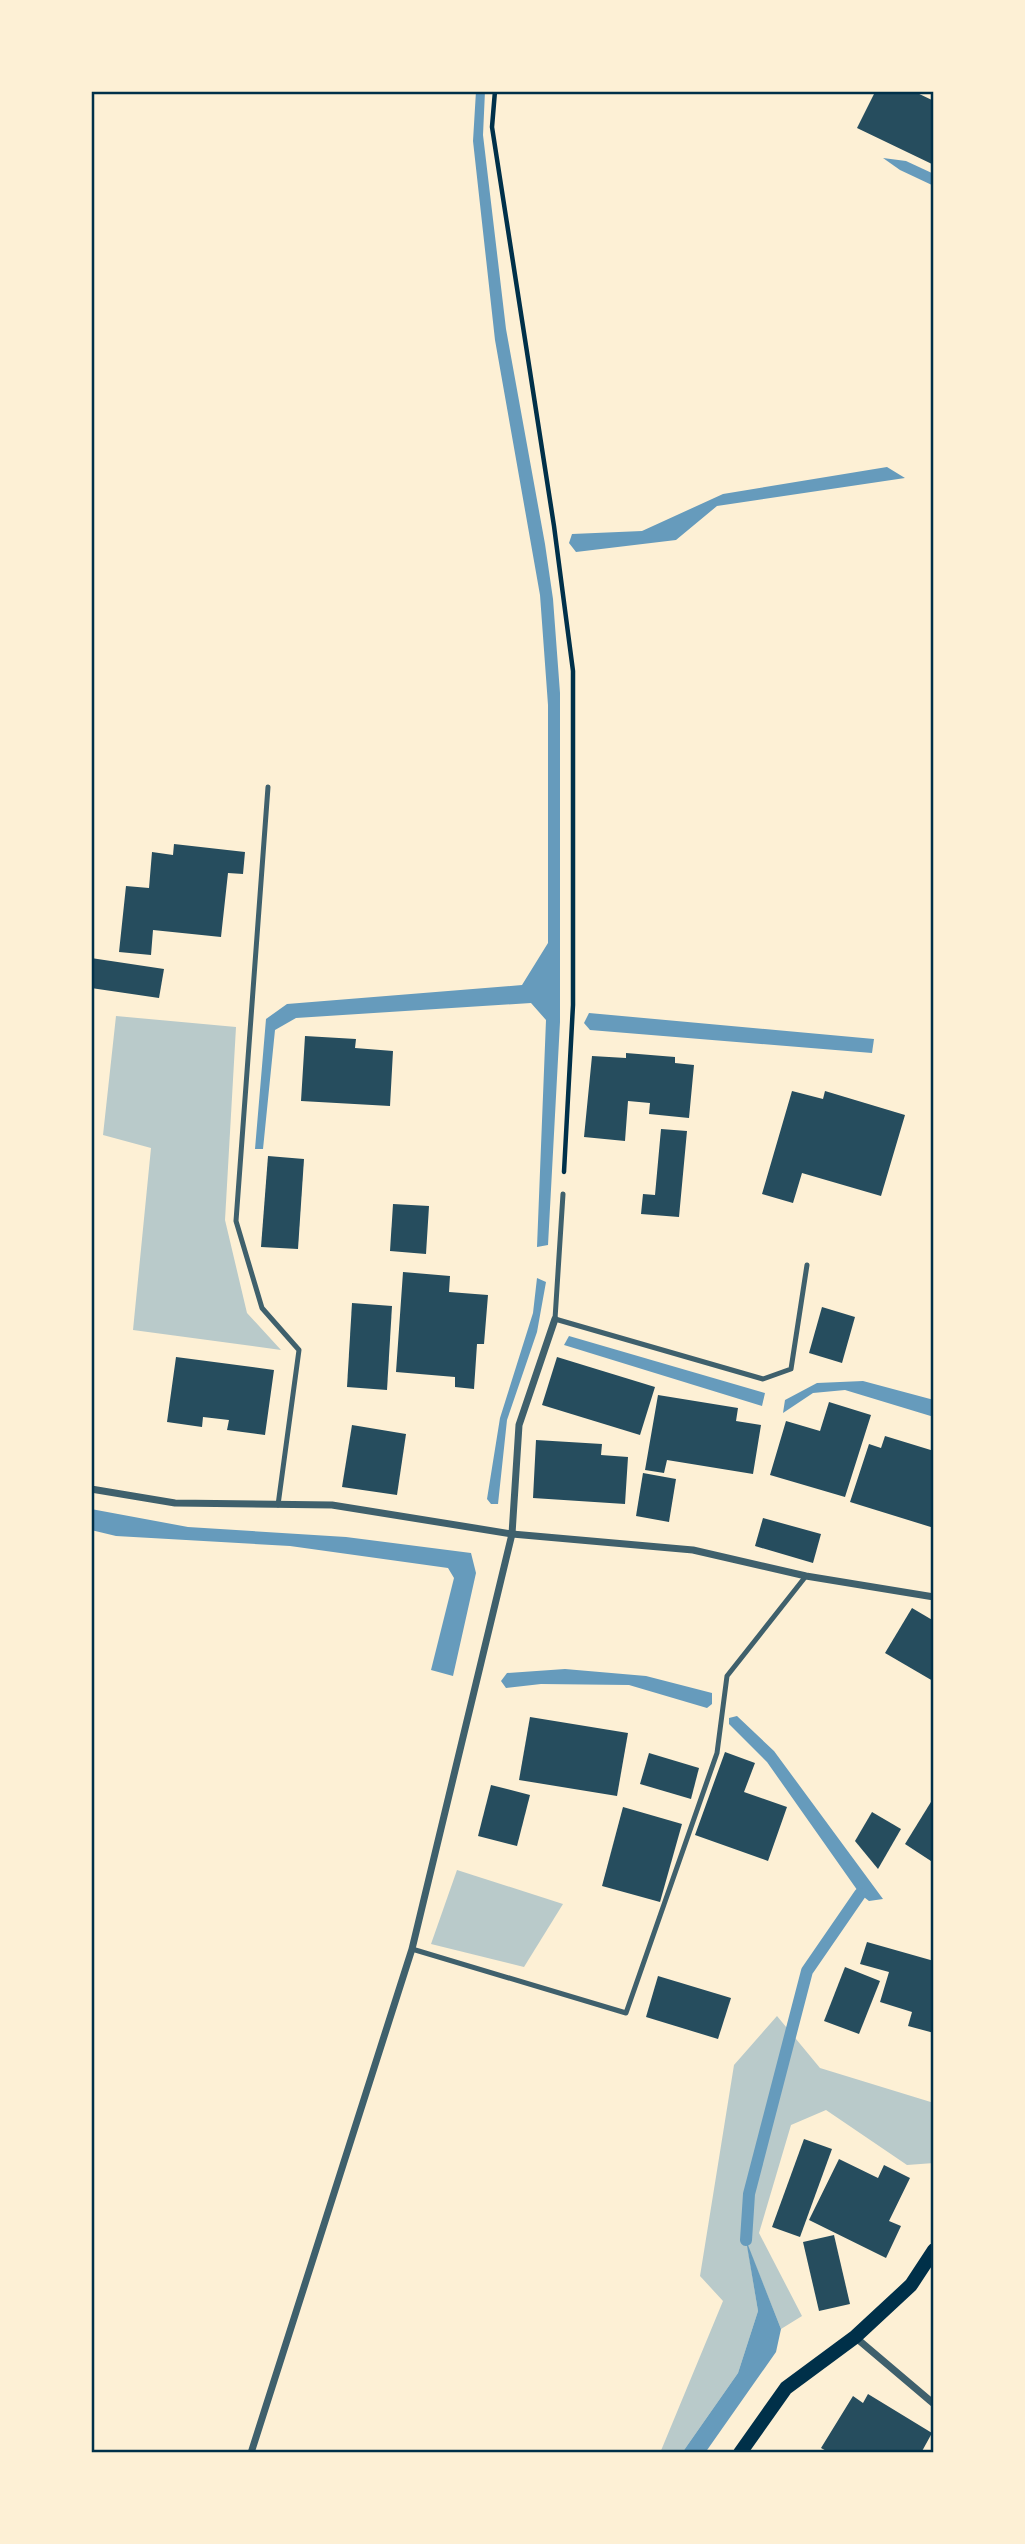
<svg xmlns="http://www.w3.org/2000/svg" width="1025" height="2544" font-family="'Roboto Condensed',sans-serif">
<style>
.green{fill:#b9caca}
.water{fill:#669bbc}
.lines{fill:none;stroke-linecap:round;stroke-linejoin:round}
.stream{stroke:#669bbc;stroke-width:12}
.building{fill:#264d5e}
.path{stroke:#003049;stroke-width:4.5}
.service{stroke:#3f606c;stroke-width:5}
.minor{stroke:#3f606c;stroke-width:7}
.secondary{stroke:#003049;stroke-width:14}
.neatline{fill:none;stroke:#003049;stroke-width:2.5}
</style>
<rect width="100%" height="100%" fill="#fdf0d5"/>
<g class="green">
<path d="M116,1016L236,1027L225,1220L247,1313L281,1350L133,1330L151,1148L103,1135Z"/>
<path d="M457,1870L563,1904L524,1967L431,1944Z"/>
<path d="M777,2016L820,2068L934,2103V2163L907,2165L826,2110L791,2125L759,2233L802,2316L781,2329L747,2244L758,2311L738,2373L682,2453H660L723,2301L700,2276L734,2065Z"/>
</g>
<g class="water">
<path d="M476,91H485L483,135L506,329L545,544L553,599L560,693V1022L548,1245L537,1247L546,1020L531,1003L296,1018L275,1030L263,1149H255L266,1019L287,1004L522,985L548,943V705L540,595L495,340L473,141Z"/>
<path d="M883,158L906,161L934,174V186L900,170Z"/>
<path d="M887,467L905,478L717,506L676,540L576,552L569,543L572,534L642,531L723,494Z"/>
<path d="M589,1013L874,1039L872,1053L590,1030L584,1023Z"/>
<path d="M537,1278L546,1282L537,1332L507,1420L498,1504H491L487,1499L500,1418L533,1313Z"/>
<path d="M569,1336L765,1393L762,1406L564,1345Z"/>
<path d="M863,1381L934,1400V1417L845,1390L813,1393L783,1413L785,1400L817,1383Z"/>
<path d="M91,1509L188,1527L346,1537L471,1553L476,1573L453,1676L431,1670L454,1578L448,1568L290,1546L116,1536L91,1530Z"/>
<path d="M565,1669L646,1676L712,1693V1704L707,1708L629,1685L541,1684L506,1688L501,1681L507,1673Z"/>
<path d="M737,1716L774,1751L883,1899L869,1901L860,1894L767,1762L729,1724V1718Z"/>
<path d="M746,2240L781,2329L776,2352L705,2453H682L738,2373L758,2311Z"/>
</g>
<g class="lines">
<path class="stream" d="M746,2240L749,2194L807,1971L860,1894"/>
</g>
<g class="building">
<path d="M867,91H913L934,101V165L857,128L874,94Z"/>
<path d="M174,844L245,852L243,874L228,873L221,937L153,930L151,955L119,952L126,886L149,888L152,852L173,855Z"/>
<path d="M91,958L164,969L159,998L91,988Z"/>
<path d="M305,1036L356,1039L355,1048L393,1051L390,1106L301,1101Z"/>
<path d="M626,1053L675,1057V1063L694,1065L689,1118L649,1114L650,1103L628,1101L625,1141L584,1137L592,1056L626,1058Z"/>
<path d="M792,1091L823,1099L825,1091L905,1115L881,1196L802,1173L793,1203L762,1194Z"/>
<path d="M661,1129L687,1131L679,1217L641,1214L643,1194L655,1195Z"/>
<path d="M268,1156L304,1159L298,1249L261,1247Z"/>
<path d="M393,1204L429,1206L426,1254L390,1251Z"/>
<path d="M403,1272L450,1276L449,1292L488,1295L484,1344H477L474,1389L455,1387V1377L396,1372Z"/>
<path d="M352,1303L392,1306L387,1390L347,1387Z"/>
<path d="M822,1307L855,1317L842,1363L809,1353Z"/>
<path d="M176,1357L274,1370L265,1435L227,1430L229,1420L203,1417L202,1427L167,1422Z"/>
<path d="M557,1357L655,1387L640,1435L542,1405Z"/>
<path d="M658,1395L738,1408L736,1421L761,1425L753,1474L667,1460L664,1473L645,1470Z"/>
<path d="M829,1402L871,1415L845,1497L770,1475L786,1421L820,1431Z"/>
<path d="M352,1425L406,1434L397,1495L342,1487Z"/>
<path d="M885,1436L934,1451V1528L850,1502L869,1444L881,1448Z"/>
<path d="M536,1440L602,1444L601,1455L628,1457L625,1504L533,1498Z"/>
<path d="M643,1473L676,1479L669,1522L636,1516Z"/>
<path d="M763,1518L821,1534L813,1563L755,1546Z"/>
<path d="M912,1608L934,1621L933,1681L885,1653Z"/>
<path d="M530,1717L628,1733L617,1796L519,1780Z"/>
<path d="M725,1752L755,1763L744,1792L787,1807L768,1861L695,1835Z"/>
<path d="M649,1753L699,1768L691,1799L640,1784Z"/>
<path d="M491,1785L530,1795L517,1846L478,1836Z"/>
<path d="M934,1797V1863L905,1844Z"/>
<path d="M623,1807L682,1824L660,1902L602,1886Z"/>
<path d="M872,1812L901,1829L878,1869L855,1841Z"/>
<path d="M867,1942L934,1961V2033L908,2026L912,2012L880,2002L889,1972L860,1964Z"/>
<path d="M845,1967L880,1981L859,2034L824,2021Z"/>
<path d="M658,1976L731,1998L718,2039L646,2017Z"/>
<path d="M804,2139L832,2149L800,2237L772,2227Z"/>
<path d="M839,2159L878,2178L884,2165L910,2178L889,2221L901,2226L886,2258L809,2220Z"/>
<path d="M834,2235L850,2304L819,2311L803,2242Z"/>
<path d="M868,2394L932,2433L921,2453H830L821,2448L853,2396L863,2403Z"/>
</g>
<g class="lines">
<path class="path" d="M495,91L492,127L554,526L573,671V1005L564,1172"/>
<g class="service">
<path d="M268,787L236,1221L262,1308L299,1350L278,1505"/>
<path d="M563,1194L555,1319L763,1379L791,1369L807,1265"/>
<path d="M412,1949L626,2013L717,1753L727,1676L806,1576"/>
</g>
<g class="minor">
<path d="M91,1489L175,1503L332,1505L512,1534L693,1550L806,1576L934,1597"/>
<path d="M855,2337L934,2404"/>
<path d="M251,2453L412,1949L512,1534L519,1425L555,1319"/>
</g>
<path class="secondary" d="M740,2453L786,2388L855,2337L911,2285L934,2250"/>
</g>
<rect width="1025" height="2544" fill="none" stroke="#fdf0d5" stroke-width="186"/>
<rect x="93" y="93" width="839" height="2358" class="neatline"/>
</svg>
